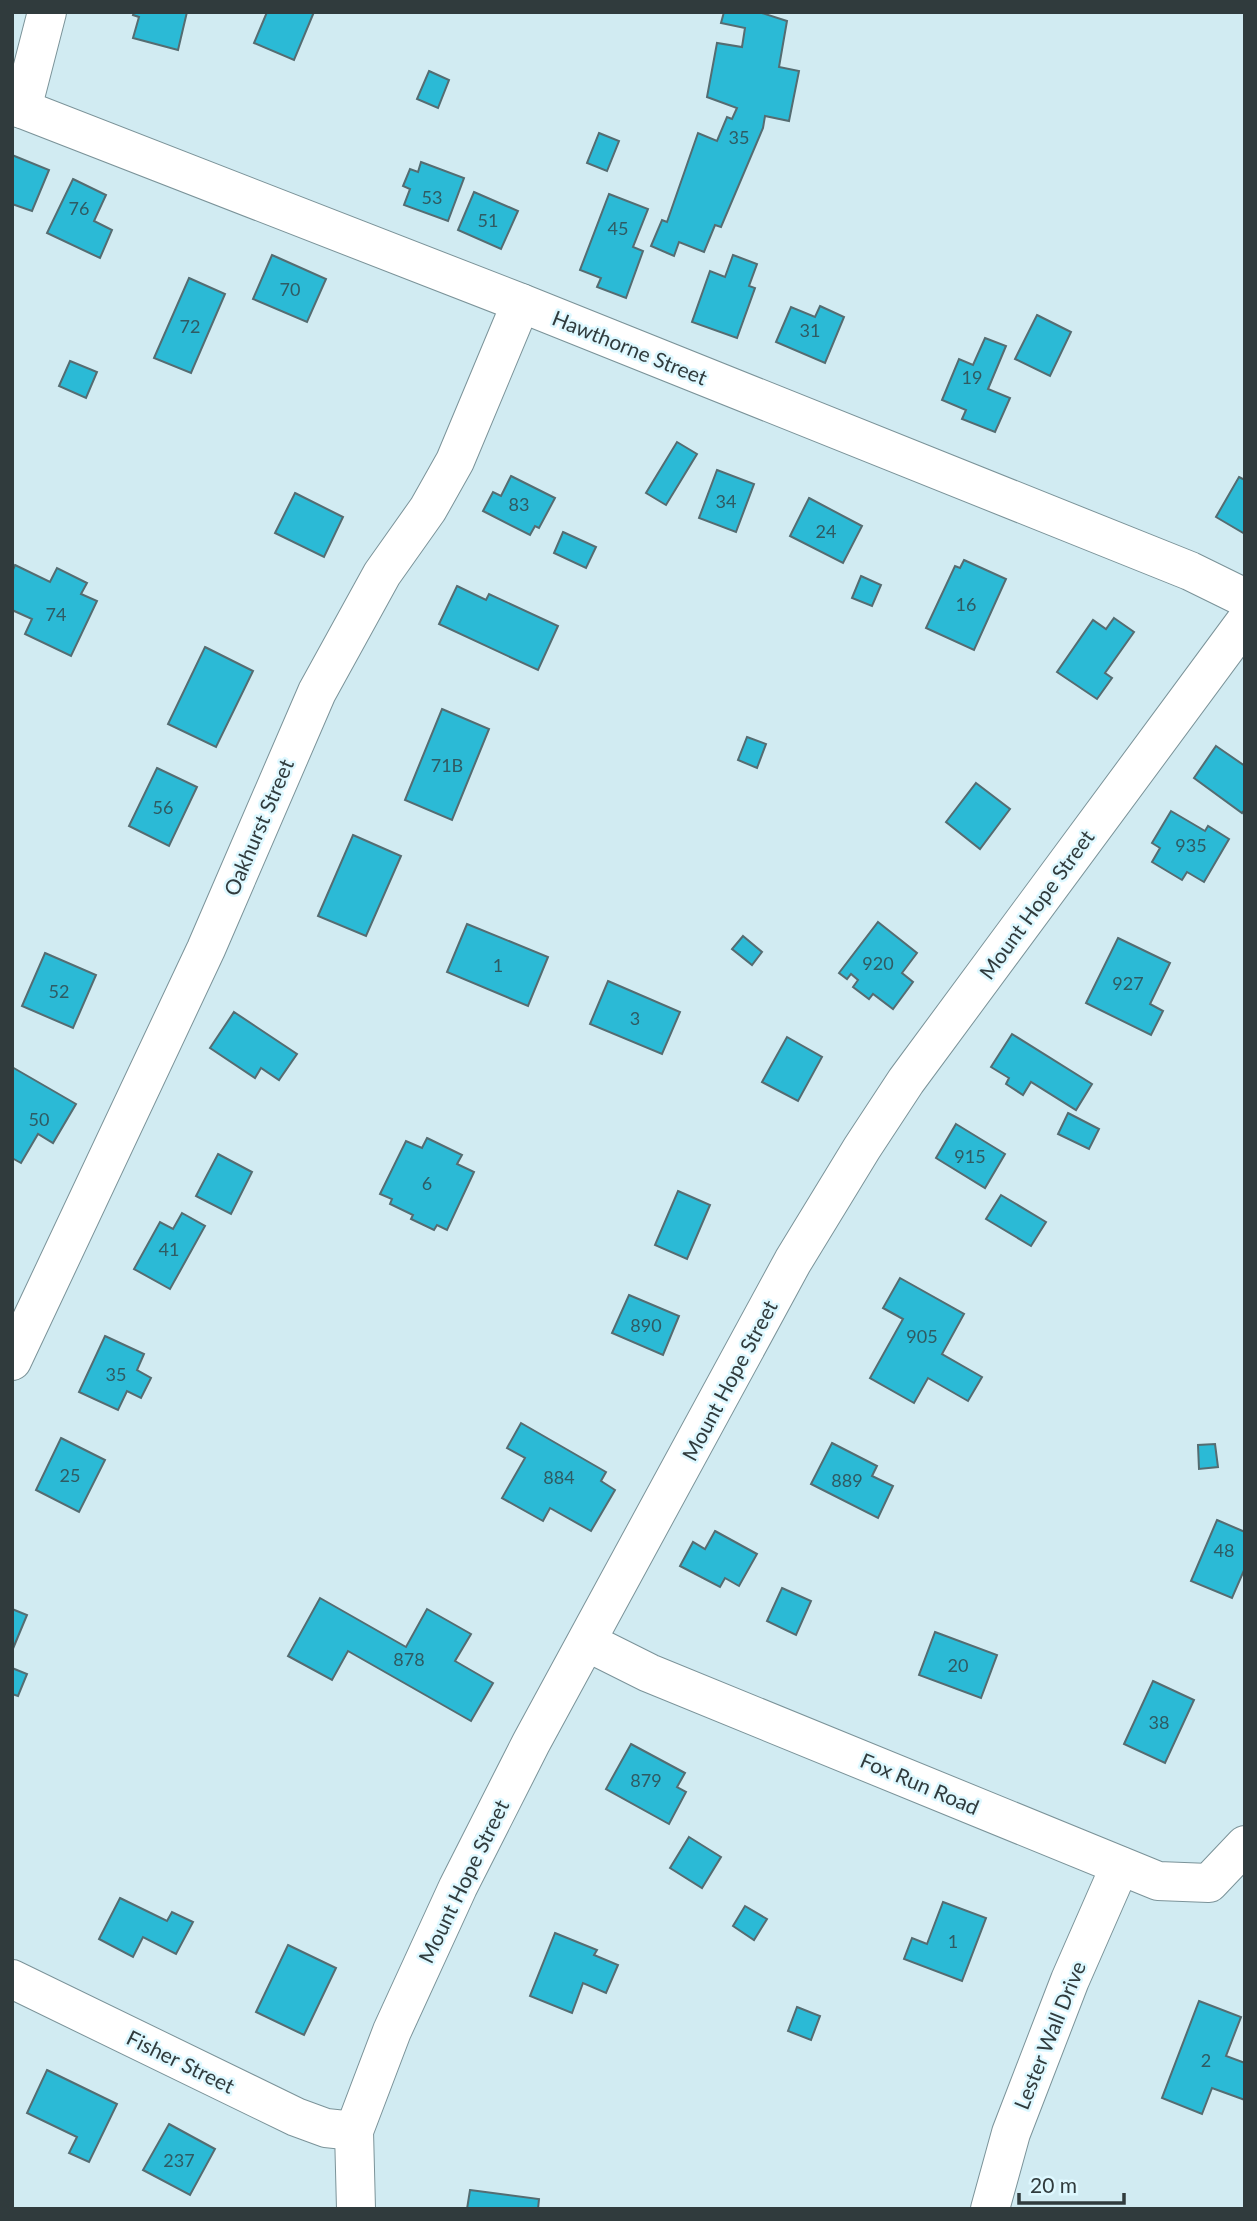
<svg xmlns="http://www.w3.org/2000/svg" width="1257" height="2221" font-family="Lato,sans-serif">
<style>
.building{fill:#2bbad6;stroke:#556c71;stroke-width:2}
.lines{fill:none;stroke-linecap:round;stroke-linejoin:round}
.minor-casing{stroke:#7b9399;stroke-width:40}
.minor{stroke:#fff;stroke-width:38}
.labels{text-anchor:middle;dominant-baseline:central;stroke-width:5;stroke-linejoin:round;paint-order:stroke}
.number-label{font-size:18px;fill:#2f5b63}
.street-label{font-size:21px;fill:#303b3d;stroke:#def8ff}
</style>
<rect width="100%" height="100%" fill="#d1ebf2"/>
<g class="building">
<path d="M134,12H187L178,50L133,38L139,17L133,15Z"/>
<path d="M267,12H314L294,60L254,43Z"/>
<path d="M724,12H759L787,21L779,67L799,71L789,121L765,116L763,128L721,227L715,225L704,252L679,242L674,256L651,246L662,220L667,222L698,133L717,141L727,117L732,119L737,108L707,97L717,43L742,47L745,28L721,23Z"/>
<path d="M429,71L449,80L438,108L417,99Z"/>
<path d="M599,133L619,141L607,171L587,163Z"/>
<path d="M12,155L49,170L32,211L12,204Z"/>
<path d="M421,162L464,178L448,221L404,205L410,189L403,186L410,169L418,172Z"/>
<path d="M73,179L106,195L94,221L112,230L100,258L47,233Z"/>
<path d="M474,192L518,211L501,249L458,230Z"/>
<path d="M609,194L648,209L633,247L643,251L626,298L597,287L601,278L580,270Z"/>
<path d="M272,255L326,279L307,322L253,299Z"/>
<path d="M733,255L757,264L749,286L755,288L737,338L692,322L710,271L725,277Z"/>
<path d="M189,278L225,294L191,373L154,358Z"/>
<path d="M820,306L844,317L825,363L776,342L791,307L815,317Z"/>
<path d="M1037,315L1071,332L1050,376L1015,359Z"/>
<path d="M985,338L1006,346L988,389L1010,398L995,432L962,419L966,410L942,400L959,359L973,365Z"/>
<path d="M70,361L97,372L86,398L59,386Z"/>
<path d="M677,442L697,454L666,505L646,493Z"/>
<path d="M717,470L754,484L736,532L699,518Z"/>
<path d="M511,476L555,498L539,528L535,526L530,535L483,511L493,492L501,496Z"/>
<path d="M1239,477L1245,480V534L1216,517Z"/>
<path d="M295,493L343,517L324,557L275,533Z"/>
<path d="M809,498L862,526L843,563L790,536Z"/>
<path d="M563,532L596,547L586,568L554,553Z"/>
<path d="M964,560L1006,579L974,650L926,628L955,566L960,568Z"/>
<path d="M15,565L50,582L57,568L87,583L81,594L97,601L71,656L25,634L32,619L12,610V572Z"/>
<path d="M861,576L881,585L872,606L852,598Z"/>
<path d="M457,586L486,600L489,594L558,626L538,670L439,624Z"/>
<path d="M1114,618L1134,632L1105,673L1112,678L1097,699L1057,672L1093,620L1106,629Z"/>
<path d="M205,647L253,671L216,747L168,724Z"/>
<path d="M442,709L489,729L452,820L405,800Z"/>
<path d="M747,737L766,744L757,768L738,760Z"/>
<path d="M1216,746L1245,766V809L1242,813L1194,778Z"/>
<path d="M157,768L197,787L169,846L129,826Z"/>
<path d="M976,783L1010,809L980,849L946,822Z"/>
<path d="M1171,811L1205,831L1208,826L1229,839L1204,882L1187,872L1182,880L1152,862L1160,848L1152,843Z"/>
<path d="M353,835L401,856L366,936L318,916Z"/>
<path d="M878,922L917,953L902,973L913,982L893,1009L873,994L869,999L853,987L858,980L851,974L847,979L839,973Z"/>
<path d="M467,924L548,957L528,1006L447,972Z"/>
<path d="M743,936L762,952L752,965L732,949Z"/>
<path d="M1118,938L1170,963L1150,1004L1163,1011L1151,1035L1086,1003Z"/>
<path d="M45,953L96,975L73,1028L22,1006Z"/>
<path d="M608,981L680,1012L662,1054L590,1024Z"/>
<path d="M234,1012L297,1054L279,1080L261,1068L255,1078L210,1048Z"/>
<path d="M1012,1034L1092,1084L1076,1110L1031,1082L1023,1095L1006,1084L1009,1078L991,1067Z"/>
<path d="M787,1037L822,1057L798,1101L762,1082Z"/>
<path d="M12,1067L76,1104L53,1143L38,1134L21,1163L12,1158Z"/>
<path d="M1068,1113L1099,1129L1089,1149L1058,1134Z"/>
<path d="M956,1124L1005,1154L985,1188L936,1158Z"/>
<path d="M427,1138L462,1155L457,1164L474,1172L447,1230L437,1225L434,1230L411,1219L413,1215L390,1204L392,1199L380,1194L406,1141L422,1148Z"/>
<path d="M218,1154L252,1172L231,1214L196,1196Z"/>
<path d="M678,1191L710,1205L687,1259L655,1245Z"/>
<path d="M1001,1195L1046,1222L1031,1246L986,1219Z"/>
<path d="M182,1213L205,1226L170,1289L134,1269L160,1222L173,1229Z"/>
<path d="M900,1278L964,1314L942,1354L982,1377L968,1401L928,1378L914,1403L870,1378L903,1319L883,1308Z"/>
<path d="M629,1295L679,1316L663,1355L612,1333Z"/>
<path d="M105,1336L144,1354L137,1370L151,1378L141,1398L127,1391L118,1410L79,1392Z"/>
<path d="M521,1423L606,1472L601,1481L615,1490L591,1531L550,1508L543,1521L502,1498L525,1458L507,1448Z"/>
<path d="M61,1438L105,1460L79,1512L36,1490Z"/>
<path d="M832,1443L877,1466L872,1476L893,1486L878,1518L811,1484Z"/>
<path d="M1215,1444L1218,1467L1199,1469L1198,1445Z"/>
<path d="M1217,1520L1245,1532V1568L1232,1598L1191,1581Z"/>
<path d="M715,1531L757,1554L739,1586L725,1578L720,1587L680,1566L693,1542L705,1549Z"/>
<path d="M782,1588L811,1601L796,1635L767,1621Z"/>
<path d="M320,1598L406,1647L427,1609L471,1634L455,1661L493,1683L471,1721L348,1651L332,1680L288,1656Z"/>
<path d="M12,1609L27,1615L12,1651Z"/>
<path d="M935,1632L997,1655L981,1698L919,1675Z"/>
<path d="M12,1668L27,1674L18,1696L12,1694Z"/>
<path d="M1153,1681L1194,1700L1165,1763L1124,1744Z"/>
<path d="M631,1744L685,1773L677,1787L686,1792L669,1824L606,1789Z"/>
<path d="M689,1837L721,1857L702,1888L670,1868Z"/>
<path d="M120,1898L167,1921L172,1912L193,1922L176,1954L143,1937L133,1957L99,1939Z"/>
<path d="M943,1902L986,1918L962,1981L904,1959L912,1938L927,1944Z"/>
<path d="M745,1906L767,1919L754,1940L733,1926Z"/>
<path d="M555,1933L597,1950L594,1955L618,1965L606,1993L583,1983L572,2013L530,1996Z"/>
<path d="M288,1945L336,1968L304,2035L256,2012Z"/>
<path d="M1199,2001L1241,2017L1226,2056L1245,2063V2100L1212,2088L1202,2114L1162,2098Z"/>
<path d="M797,2007L820,2016L811,2040L788,2031Z"/>
<path d="M47,2070L117,2104L89,2162L69,2153L77,2137L27,2113Z"/>
<path d="M169,2124L215,2149L190,2195L143,2170Z"/>
<path d="M470,2190L539,2199L538,2209H467Z"/>
</g>
<g class="lines">
<g class="minor-casing">
<g id="minor">
<path d="M12,105L521,303L1190,571L1245,598"/>
<path d="M22,109L47,12"/>
<path d="M12,1361L206,949L317,692L382,574L428,509L455,461L521,303"/>
<path d="M587,1642L649,1673L1158,1881L1209,1883L1245,1845"/>
<path d="M12,1979L296,2117L326,2128L354,2131"/>
<path d="M356,2209L354,2131L392,2031L458,1887L531,1743L793,1261L862,1148L906,1081L1245,622"/>
<path d="M990,2209L1011,2133L1070,1980L1120,1866"/>
</g>
</g>
<use href="#minor" class="minor"/>
</g>
<g class="labels">
<g class="number-label">
<text x="739" y="137">35</text>
<text x="432" y="197">53</text>
<text x="79" y="208">76</text>
<text x="488" y="220">51</text>
<text x="618" y="228">45</text>
<text x="290" y="289">70</text>
<text x="190" y="326">72</text>
<text x="810" y="330">31</text>
<text x="972" y="377">19</text>
<text x="726" y="501">34</text>
<text x="519" y="504">83</text>
<text x="826" y="531">24</text>
<text x="966" y="604">16</text>
<text x="56" y="614">74</text>
<text x="447" y="765">71B</text>
<text x="163" y="807">56</text>
<text x="1191" y="845">935</text>
<text x="878" y="963">920</text>
<text x="498" y="965">1</text>
<text x="1128" y="983">927</text>
<text x="59" y="991">52</text>
<text x="635" y="1018">3</text>
<text x="39" y="1119">50</text>
<text x="970" y="1156">915</text>
<text x="427" y="1183">6</text>
<text x="169" y="1249">41</text>
<text x="646" y="1325">890</text>
<text x="922" y="1336">905</text>
<text x="116" y="1374">35</text>
<text x="70" y="1475">25</text>
<text x="559" y="1477">884</text>
<text x="847" y="1480">889</text>
<text x="1224" y="1550">48</text>
<text x="409" y="1659">878</text>
<text x="958" y="1665">20</text>
<text x="1159" y="1722">38</text>
<text x="646" y="1780">879</text>
<text x="953" y="1941">1</text>
<text x="1206" y="2060">2</text>
<text x="179" y="2160">237</text>
</g>
<g class="street-label">
<text transform="translate(630 347) rotate(22)">Hawthorne Street</text>
<text transform="translate(258 827) rotate(-67)">Oakhurst Street</text>
<text transform="translate(1036 904) rotate(-54)">Mount Hope Street</text>
<text transform="translate(729 1380) rotate(-62)">Mount Hope Street</text>
<text transform="translate(920 1783) rotate(23)">Fox Run Road</text>
<text transform="translate(463 1881) rotate(-64)">Mount Hope Street</text>
<text transform="translate(1049 2035) rotate(-68)">Lester Wall Drive</text>
<text transform="translate(181 2061) rotate(26)">Fisher Street</text>
</g>
</g>
<rect width="1257" height="2221" fill="none" stroke="#303b3d" stroke-width="28"/>
<path d="M1019 2193v10h105v-10" fill="none" stroke="#303b3d" stroke-width="3.5"/>
<text x="1030" y="2193" font-size="21" fill="#303b3d" stroke="#def8ff" stroke-width="5" paint-order="stroke">20 m</text>
</svg>
